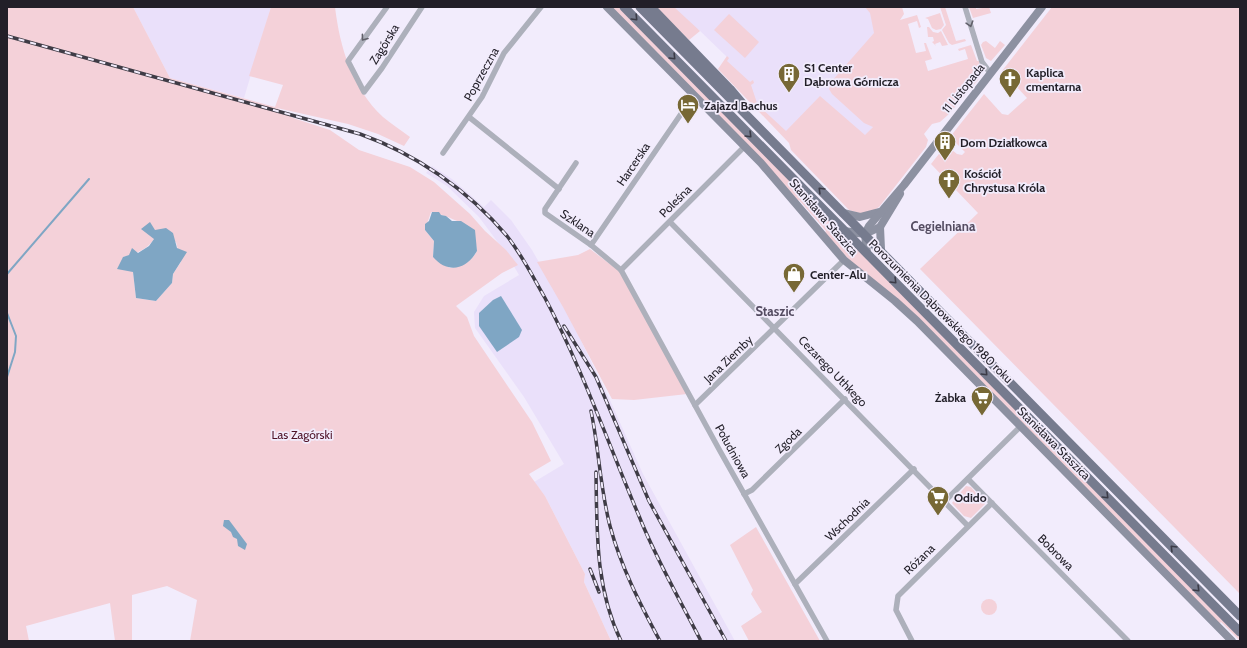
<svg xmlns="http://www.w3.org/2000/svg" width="1247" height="648" font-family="Cabin,sans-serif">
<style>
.built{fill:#eae0fa}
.green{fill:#f4d1d9;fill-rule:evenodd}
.water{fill:#7fa6c4}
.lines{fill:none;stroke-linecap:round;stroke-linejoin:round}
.stream{stroke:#7fa6c4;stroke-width:2}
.street{stroke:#adb0bb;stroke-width:5.5}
.secondary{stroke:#8d91a1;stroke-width:8}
.primary{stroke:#767b8e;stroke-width:9}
.rail-casing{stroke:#3f3c46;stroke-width:3.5}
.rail{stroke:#f2ecfc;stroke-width:2;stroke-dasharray:6;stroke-linecap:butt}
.oneway{stroke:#3b3b47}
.oneway2{stroke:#61606a}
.labels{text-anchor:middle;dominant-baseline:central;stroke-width:3.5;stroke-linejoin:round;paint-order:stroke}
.street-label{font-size:12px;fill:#221f28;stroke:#f2ecfc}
.poi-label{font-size:12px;font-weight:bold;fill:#221f28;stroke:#f2ecfc;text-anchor:start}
.park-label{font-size:12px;fill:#4e1227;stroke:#f2ecfc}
.neighbourhood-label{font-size:13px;font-weight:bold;fill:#544c61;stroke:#f2ecfc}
</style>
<rect width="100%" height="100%" fill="#f2ecfc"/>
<g class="built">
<path d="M133,7H271L244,98L170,78Z"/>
<path d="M658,7H874L880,28L874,126L861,140L786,135L728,75L724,61L727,57L698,29L680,28Z"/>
<path d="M432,166L452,179L484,207L491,200L511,220L532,250L563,304L609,398L643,474L735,641H611L584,582L585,574L545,496L534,482L564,464L524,397L475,328L474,312L484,296L519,275L508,256L479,217L447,186L426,173Z"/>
</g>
<g class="green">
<path d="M7,7H133L170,78L275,107L283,85L249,76L271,7H335C340,48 352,88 383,117C391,124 401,130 410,137L404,146L378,134L348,124L277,108L293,118L330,130L359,150L410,167L434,182L470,214L485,231L506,250L518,265L502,273L456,306L467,317L474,336L532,422L551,461L529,474L545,496L585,574L584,582L611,641H190L197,600L167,586L132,595V641H115L110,603L26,626L29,641H7ZM431,212C440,213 466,224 474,230L477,251C471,262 463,266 450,268L433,257L434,241L425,230ZM154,239L176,242L181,262L173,274L172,283L156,301L136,298L133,272L123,257C136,253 146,251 154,239Z"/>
<path d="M611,7H618L1240,638V641L1221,622L1219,624L954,354L851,262L824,233L826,231C818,221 809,212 799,200L798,201Z"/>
<path d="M656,7H674L700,31L689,40Z"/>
<path d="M865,7H902L904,14L900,20L917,15L921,27L919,28L917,21L908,24L916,53L926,51L924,43H926L932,59L925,61L928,71L968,59L965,49L959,51L958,49L971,45L977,61H979L981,73L978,80L949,114L940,122L932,124L924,134L928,140L926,147L879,207L866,215L849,210L791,150L789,143L718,69L727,56L729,58L727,61L750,82L753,80L754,83L751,85L757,103L760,102L762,104L760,107L786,131L820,96L865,135L873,127L864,123L832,94L829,89L831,82L874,33L870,13Z"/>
<path d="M940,7H945L956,41L965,39L966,41L952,45L949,43L942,30L946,25Z"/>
<path d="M969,7H976V9L989,7L991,13L973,18Z"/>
<path d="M1052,7H1240V594L920,269L978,213L931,164L946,145L957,154L962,155L965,152L950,137L984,94L1002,114L1008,115L1027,98L1002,71Z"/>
<path d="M940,13L944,25L941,29L936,30L932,28L928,19L925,18Z"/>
<path d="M729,14L759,42L745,58L714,30Z"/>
<path d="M927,27H929L933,32L938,33L941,31L948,45L942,46L940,42L935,44L936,46L932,42L934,41L933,37H928Z"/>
<path d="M986,41L995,48L1000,41L1005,45L991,61L986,58L981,45L983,42Z"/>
<path d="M590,249L619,271L687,394L634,400L612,399L563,307L537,262L578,255Z"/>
<path d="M966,486L971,487L985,504L971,518L964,516L952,503Z"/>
<path d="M756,527L820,641H749L741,626L762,612L751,594L753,590L730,545Z"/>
<circle cx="989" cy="607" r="8"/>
</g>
<g class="water">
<path d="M432,212H439L441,215L446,216L452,221H461L475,230L477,251C466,270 448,274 433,257L434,241L425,230V224L429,221Z"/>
<path d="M150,222L155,230L166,228L173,233L177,248L187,252L173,274L172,283L156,301L136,298L133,272L117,269L123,257L129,255L132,248L138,253L149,246L154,239L141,229Z"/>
<path d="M501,296L522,330L519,337L497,352L479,326V313L493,300Z"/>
<path d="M224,520H229L247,544L245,550L238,546L237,539L233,537L231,532L223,526Z"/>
</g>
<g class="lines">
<g class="stream">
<path d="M7,274L89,179"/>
<path d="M7,313L16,336L15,352L7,377"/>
</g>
<g class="street">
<path d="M387,7L348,61L364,92L382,68L422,7"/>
<path d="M965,7L982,62L991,74"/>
<path d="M469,117L559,189"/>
<path d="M443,153L482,97L504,53L541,7"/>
<path d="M576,163L545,209V213L591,245L621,270L720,451L827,641"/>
<path d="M670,222L968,526"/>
<path d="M591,245L694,95"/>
<path d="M621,270L745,146"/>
<path d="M695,405L844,260"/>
<path d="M968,479L1128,641"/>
<path d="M744,494L752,490L845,399"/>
<path d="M945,501L1021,426"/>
<path d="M795,584L914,469"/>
<path d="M912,641L896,610L898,596L992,503"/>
</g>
<g class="secondary">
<path d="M607,7L761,163L844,260L895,301L917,321L1232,641"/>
<path d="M843,213L860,217L879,212"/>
<path d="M844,231L865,234L880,227"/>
<path d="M881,249L880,227L900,194"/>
<path d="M867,253L865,234L869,226L904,185L1042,7"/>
</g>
<g class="primary">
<path d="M624,7L1240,632"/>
<path d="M640,7L1240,616"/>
<path d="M651,7L730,89L746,108"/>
</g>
<g class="rail-casing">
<g id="rail">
<path d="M7,36L360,134C416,154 468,190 507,236C522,255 533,277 545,298C582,368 608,443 639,516C656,559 680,600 701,641"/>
<path d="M564,326L596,377L649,501L726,641"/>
<path d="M591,411C599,449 600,488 610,526C621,567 640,604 660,641"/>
<path d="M596,472C597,530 595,588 621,641"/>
<path d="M590,569L599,592"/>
</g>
</g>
<use href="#rail" class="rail"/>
</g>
<defs><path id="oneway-chevron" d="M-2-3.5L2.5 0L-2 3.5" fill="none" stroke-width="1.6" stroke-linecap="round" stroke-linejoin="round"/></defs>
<g class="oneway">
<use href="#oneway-chevron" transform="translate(635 18) rotate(46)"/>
<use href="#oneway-chevron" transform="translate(673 57) rotate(46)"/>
<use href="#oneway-chevron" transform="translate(749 135) rotate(45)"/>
<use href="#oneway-chevron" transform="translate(821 190) rotate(-135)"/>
<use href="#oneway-chevron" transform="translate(894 281) rotate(45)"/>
<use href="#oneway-chevron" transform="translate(985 373) rotate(45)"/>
<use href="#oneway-chevron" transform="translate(1106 496) rotate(45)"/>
<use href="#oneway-chevron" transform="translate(1173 548) rotate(-135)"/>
<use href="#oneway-chevron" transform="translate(1197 589) rotate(45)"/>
</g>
<g class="oneway2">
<use href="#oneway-chevron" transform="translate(970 24) rotate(73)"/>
<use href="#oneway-chevron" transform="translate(364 38) rotate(127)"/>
</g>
<defs>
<g id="building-pin" transform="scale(1.15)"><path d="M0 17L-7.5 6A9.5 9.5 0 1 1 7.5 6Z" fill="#776835" stroke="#f2ecfc"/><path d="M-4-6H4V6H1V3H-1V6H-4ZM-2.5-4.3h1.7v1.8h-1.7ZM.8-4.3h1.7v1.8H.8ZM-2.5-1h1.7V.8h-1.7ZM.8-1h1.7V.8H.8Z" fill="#fff"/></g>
<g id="church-pin" transform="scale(1.15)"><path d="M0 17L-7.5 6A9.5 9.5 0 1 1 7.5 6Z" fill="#776835" stroke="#f2ecfc"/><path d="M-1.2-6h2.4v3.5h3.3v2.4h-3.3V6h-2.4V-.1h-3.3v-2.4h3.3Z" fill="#fff"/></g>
<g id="hotel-pin" transform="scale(1.15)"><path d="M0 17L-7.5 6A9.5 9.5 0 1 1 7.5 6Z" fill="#776835" stroke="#f2ecfc"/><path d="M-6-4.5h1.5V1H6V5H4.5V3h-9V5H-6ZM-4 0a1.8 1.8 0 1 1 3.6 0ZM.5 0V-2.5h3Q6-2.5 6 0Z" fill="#fff"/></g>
<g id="shop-pin" transform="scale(1.15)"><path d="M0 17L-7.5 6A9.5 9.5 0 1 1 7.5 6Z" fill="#776835" stroke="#f2ecfc"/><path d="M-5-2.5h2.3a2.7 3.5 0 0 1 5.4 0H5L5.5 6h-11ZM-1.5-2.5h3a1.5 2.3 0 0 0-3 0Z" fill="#fff"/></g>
<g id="supermarket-pin" transform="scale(1.15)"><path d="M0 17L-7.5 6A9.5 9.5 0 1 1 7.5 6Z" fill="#776835" stroke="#f2ecfc"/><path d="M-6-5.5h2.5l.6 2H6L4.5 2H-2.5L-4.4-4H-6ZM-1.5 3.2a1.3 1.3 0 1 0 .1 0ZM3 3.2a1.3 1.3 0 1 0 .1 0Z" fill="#fff"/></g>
</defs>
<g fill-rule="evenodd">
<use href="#building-pin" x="789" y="74"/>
<use href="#church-pin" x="1010" y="79"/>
<use href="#hotel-pin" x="688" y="105"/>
<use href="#building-pin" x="945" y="142"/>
<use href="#church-pin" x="949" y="180"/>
<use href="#shop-pin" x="794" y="274"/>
<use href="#supermarket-pin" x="982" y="397"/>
<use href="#supermarket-pin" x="938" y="497"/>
</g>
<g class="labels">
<g class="street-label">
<text transform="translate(384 44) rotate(-58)">Zagórska</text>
<text transform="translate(481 74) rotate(-61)">Poprzeczna</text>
<text transform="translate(963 88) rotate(-51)">11 Listopada</text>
<text transform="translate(633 164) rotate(-56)">Harcerska</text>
<text transform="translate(675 201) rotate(-45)">Poleśna</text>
<text transform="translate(824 217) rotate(49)">Stanisława Staszica</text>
<text transform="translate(578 223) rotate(34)">Szklana</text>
<text transform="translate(941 311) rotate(45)">Porozumienia Dąbrowskiego 1980 roku</text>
<text transform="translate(728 359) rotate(-44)">Jana Ziemby</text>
<text transform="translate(833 371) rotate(46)">Cezarego Uthkego</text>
<text transform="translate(788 440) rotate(-44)">Zgoda</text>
<text transform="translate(1054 443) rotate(45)">Stanisława Staszica</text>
<text transform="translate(733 451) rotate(61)">Południowa</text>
<text transform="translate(847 519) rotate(-44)">Wschodnia</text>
<text transform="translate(1056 552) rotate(45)">Bobrowa</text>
<text transform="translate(919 559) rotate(-44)">Różana</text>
</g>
<g class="poi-label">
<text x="804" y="67">S1 Center<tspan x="804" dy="14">Dąbrowa Górnicza</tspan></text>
<text x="1026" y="72">Kaplica<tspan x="1026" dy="14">cmentarna</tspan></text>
<text x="704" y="105">Zajazd Bachus</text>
<text x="960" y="142">Dom Działkowca</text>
<text x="964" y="173">Kościół<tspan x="964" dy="14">Chrystusa Króla</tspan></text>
<text x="810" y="274">Center-Alu</text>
<text x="966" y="397" text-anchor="end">Żabka</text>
<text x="954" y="497">Odido</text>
</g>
<g class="park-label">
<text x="302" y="434">Las Zagórski</text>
</g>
<g class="neighbourhood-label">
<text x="943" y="226">Cegielniana</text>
<text x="775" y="311">Staszic</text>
</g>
</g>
<rect width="1247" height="648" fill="none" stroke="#221f28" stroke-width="16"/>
</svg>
